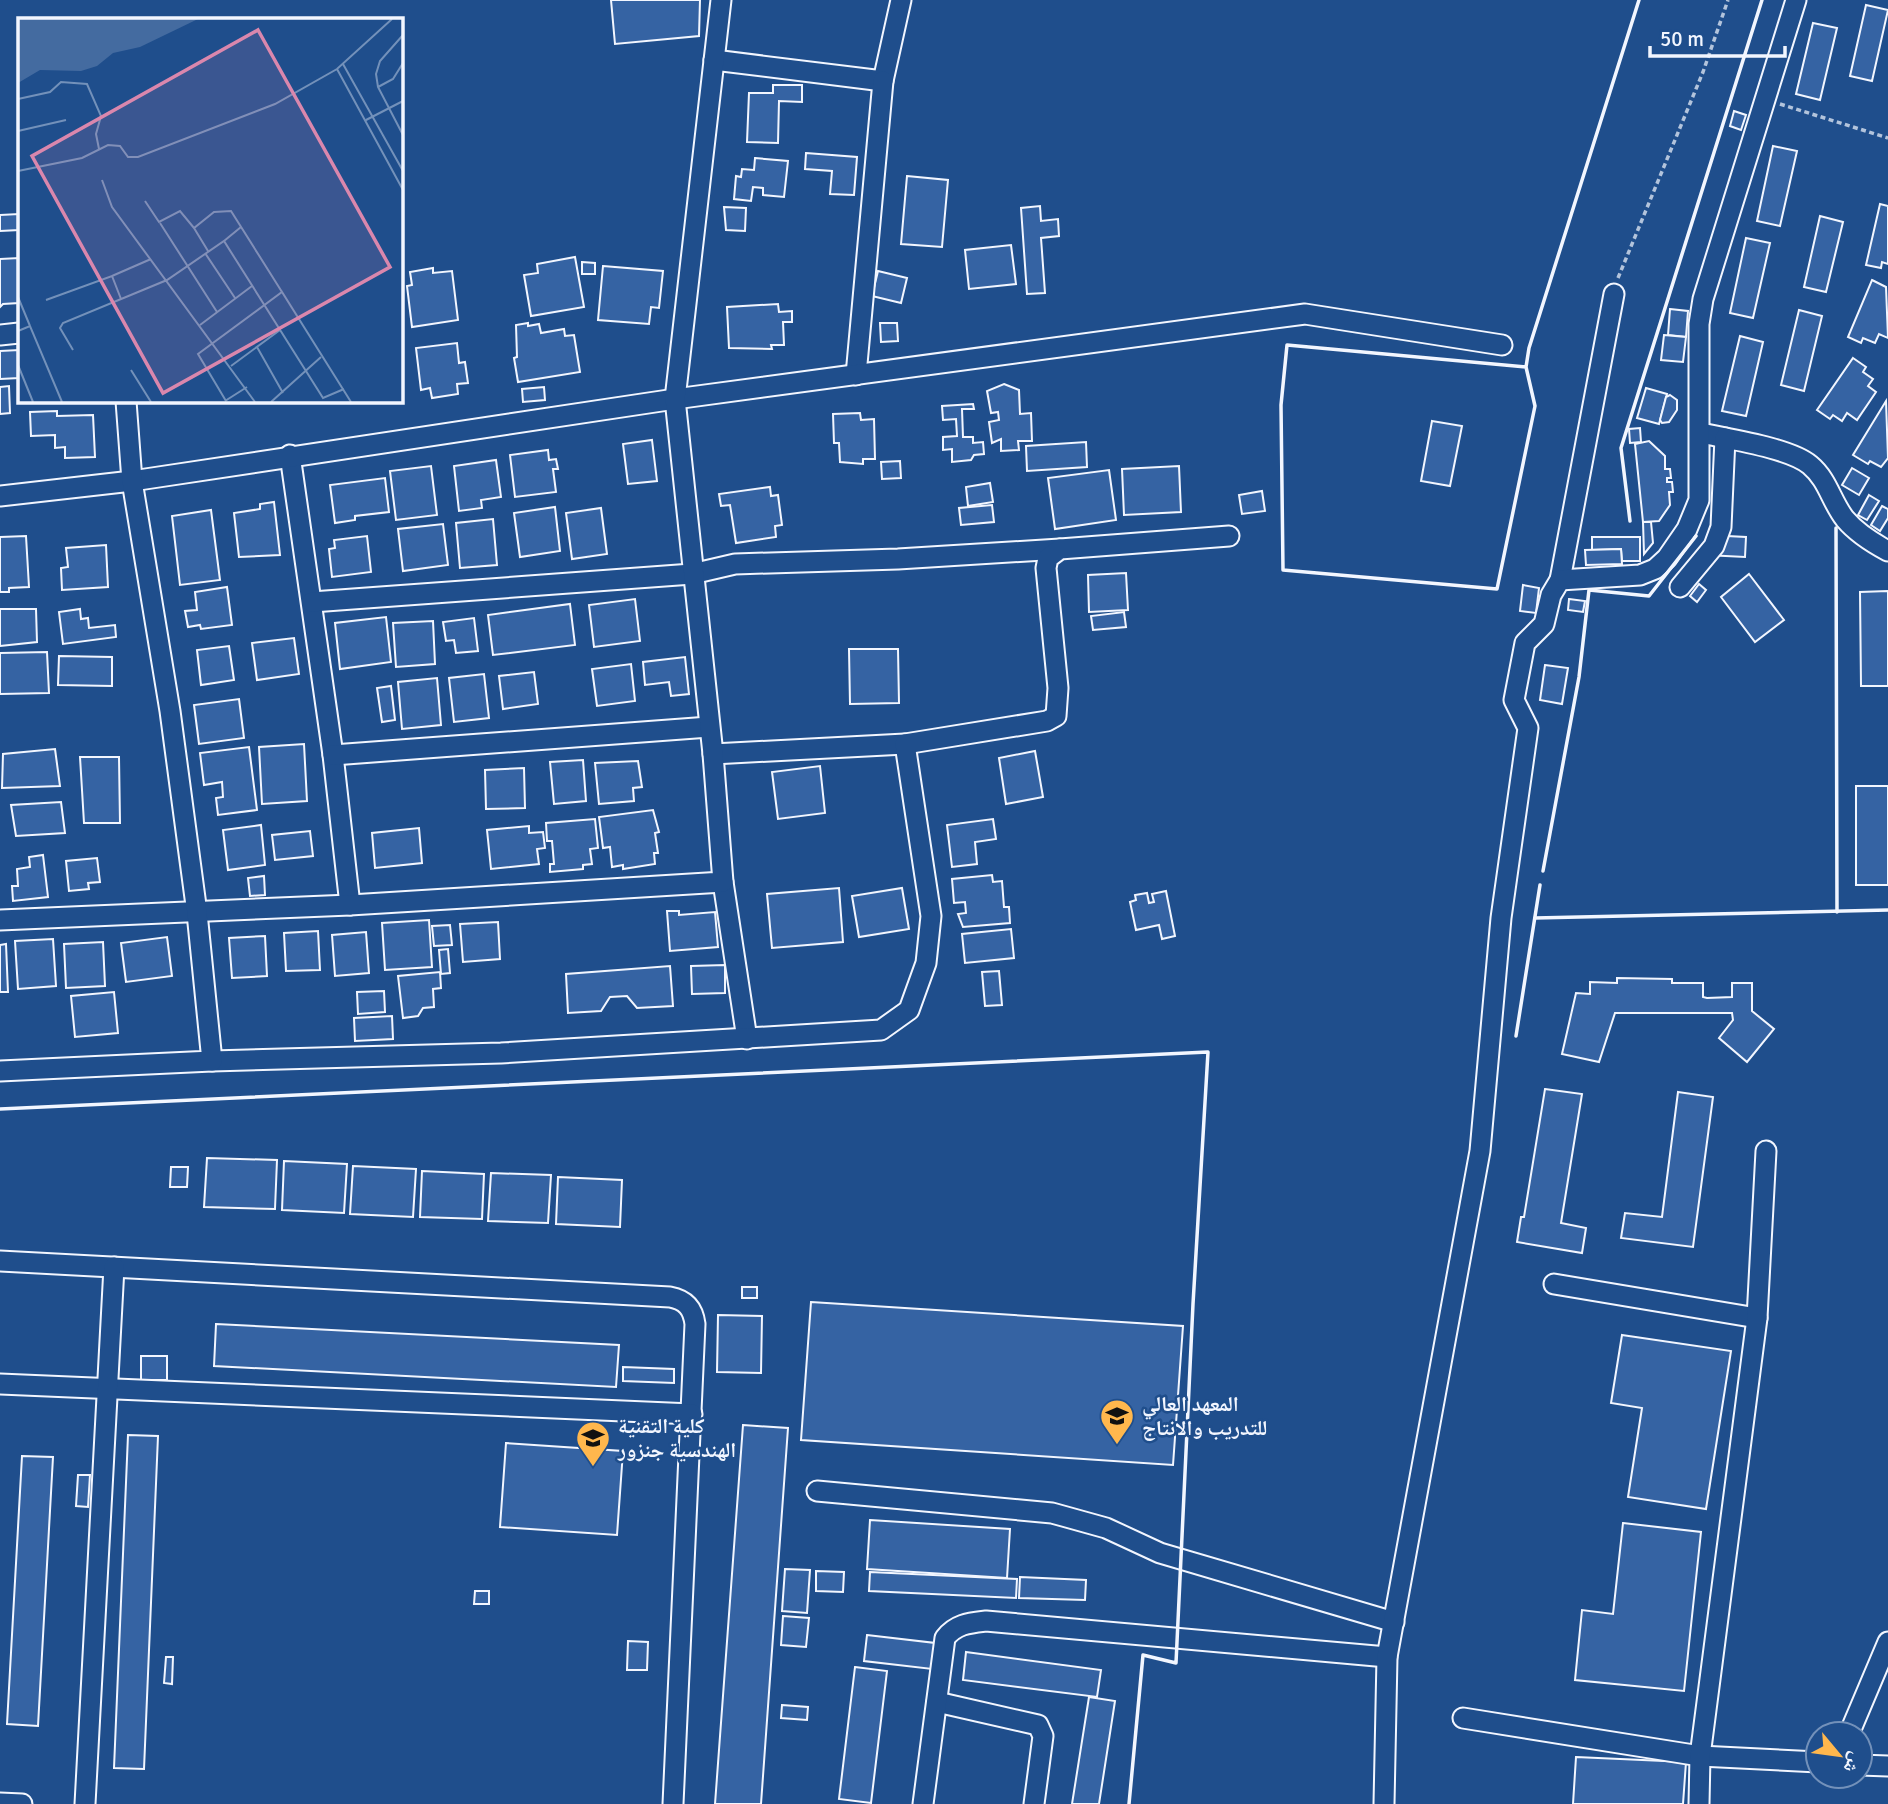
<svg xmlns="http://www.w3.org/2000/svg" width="1888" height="1804" font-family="Signika,'Noto Naskh Arabic',sans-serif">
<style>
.building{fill:#3563a3;stroke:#f2f6ff;stroke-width:2}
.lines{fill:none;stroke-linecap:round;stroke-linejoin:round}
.minor-casing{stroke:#f2f6ff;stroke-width:23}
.path{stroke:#b3c4dc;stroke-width:3.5;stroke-dasharray:5 3.5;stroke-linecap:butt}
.minor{stroke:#1f4e8c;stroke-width:19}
.wall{stroke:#f2f6ff;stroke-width:3.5}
.labels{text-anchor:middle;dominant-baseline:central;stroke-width:5;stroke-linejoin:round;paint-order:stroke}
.poi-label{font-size:21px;font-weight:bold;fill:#f2f6ff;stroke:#1f4e8c;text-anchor:start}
.inset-road{fill:none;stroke:#7391ba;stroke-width:2}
.view{fill:#da87ad;fill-opacity:0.15;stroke:#da87ad;stroke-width:3.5}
.inset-edge{fill:none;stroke:#f2f6ff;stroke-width:3.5}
</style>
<rect width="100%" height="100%" fill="#1f4e8c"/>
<g class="building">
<path d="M611,0H700L699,36L615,44Z"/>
<path d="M1866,5L1888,10L1872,81L1850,76Z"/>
<path d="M1813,23L1837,28L1820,100L1796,94Z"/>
<path d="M773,85H802V102L779,101L778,143L747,142L749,93H773Z"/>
<path d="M1734,111L1746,115L1741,130L1730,126Z"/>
<path d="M1773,146L1797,151L1780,226L1757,221Z"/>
<path d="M806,153L857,157L854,195L830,194L832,171L805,169Z"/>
<path d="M755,158L788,161L784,197L763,195V188L753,187L751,201L734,199L736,176L741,177L742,169L754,170Z"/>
<path d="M907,176L948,180L942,247L901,244Z"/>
<path d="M1880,204L1888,206V264L1882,262L1881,268L1866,265Z"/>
<path d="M1040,206L1041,221L1058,219L1059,236L1041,238L1045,293L1027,294L1021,208Z"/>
<path d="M724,207L746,208L745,231L726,230Z"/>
<path d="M19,214V230L0,231V215Z"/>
<path d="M1820,216L1843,222L1826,292L1804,287Z"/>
<path d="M1746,238L1770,243L1753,318L1730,313Z"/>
<path d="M1011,245L1016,284L969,289L965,250Z"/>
<path d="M575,257L584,307L531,316L524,275L538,273L537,264Z"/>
<path d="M19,258V303L3,304L0,307V259Z"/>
<path d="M582,262L595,263V274H582Z"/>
<path d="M603,266L663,271L659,308L651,307L649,324L598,320Z"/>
<path d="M433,268V273L452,271L458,320L412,327L407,286L412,285L410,272Z"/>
<path d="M878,271L907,278L901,303L872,296Z"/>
<path d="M1872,280L1886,287L1888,338L1879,334L1875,343L1863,338L1861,343L1848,337Z"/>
<path d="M778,304L779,312L792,311V322H783L784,345H771L772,349L729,348L727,307Z"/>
<path d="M1670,309L1688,311L1686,337L1668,335Z"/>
<path d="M1799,310L1822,316L1804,391L1781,385Z"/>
<path d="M528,323V326L539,324L541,333L564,329L565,336L574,335L580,372L518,382L514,358L517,357L516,325Z"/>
<path d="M880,323H897L898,341L881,342Z"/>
<path d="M1664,335L1686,337L1683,362L1661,360Z"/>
<path d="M1740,336L1763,342L1746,416L1722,411Z"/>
<path d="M457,343L459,363L465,362L468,383L457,384L458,394L432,398L430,388L421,390L416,348Z"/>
<path d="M19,350V378L0,379V351Z"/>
<path d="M1853,358L1866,367L1863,372L1873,379L1868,386L1876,392L1857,420L1847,413L1842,421L1833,415L1830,419L1817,410Z"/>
<path d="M1004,384L1019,390L1020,414L1031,413L1032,441H1018L1019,450L1001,451V439L992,443L989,422L999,420L998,412L991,413L987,391Z"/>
<path d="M9,386L10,413L0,414V387Z"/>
<path d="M544,387L545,400L523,402L522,389Z"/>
<path d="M1646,388L1667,394L1659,424L1637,418Z"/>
<path d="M1670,395L1677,400V410L1669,422L1662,423L1660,420L1666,397Z"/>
<path d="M1886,401L1888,458L1881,467L1870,461L1868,464L1853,455Z"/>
<path d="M973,404L974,409H962L963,437H973V443L983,442L984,454L974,455L971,460L952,462V449L943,450V437L957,436L956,419L943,420L942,406Z"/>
<path d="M57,411V416L93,415L95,457L65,458V447L55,448V435L31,436L30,412Z"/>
<path d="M860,413L861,420L874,419L875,459H863V464L840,462L839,443H834L833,414Z"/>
<path d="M1432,421L1462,426L1450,486L1421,481Z"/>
<path d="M1640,428L1641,442L1630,443L1629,429Z"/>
<path d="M652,440L657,481L628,484L623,444Z"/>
<path d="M1649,441L1665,456V469H1670L1671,478H1667V482H1672L1673,492H1669L1670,505L1659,521L1643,522L1635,444Z"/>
<path d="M1086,442L1087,467L1027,471L1026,446Z"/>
<path d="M548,450L549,460L556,459L558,469H553L556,492L515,497L510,455Z"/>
<path d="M496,460L501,497L481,500L482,508L459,511L454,466Z"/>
<path d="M900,461L901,478L882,479L881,462Z"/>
<path d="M431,466L437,515L396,520L390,471Z"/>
<path d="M1179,466L1181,512L1124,515L1122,469Z"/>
<path d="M1852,468L1869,478L1859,495L1842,485Z"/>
<path d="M1109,470L1116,520L1055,529L1048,478Z"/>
<path d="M385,478L389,512L355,516V520L335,523L330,485Z"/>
<path d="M990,483L993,502L968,506L966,487Z"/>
<path d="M770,487L771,496L778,495L782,525L775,526L776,537L736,543L730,505L721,506L719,494Z"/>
<path d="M1262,491L1265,511L1242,514L1239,495Z"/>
<path d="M1869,495L1879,501L1867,520L1858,515Z"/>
<path d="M274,502L280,555L239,557L234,513L260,509V504Z"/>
<path d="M992,505L994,522L961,525L959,508Z"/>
<path d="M1882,506L1888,509V518L1880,531L1871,525Z"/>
<path d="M555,507L560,551L520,557L514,513Z"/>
<path d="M601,508L607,554L572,559L566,513Z"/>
<path d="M211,510L220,580L180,585L172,516Z"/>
<path d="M493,519L497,565L460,568L456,523Z"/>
<path d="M1643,522H1651L1653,543L1644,554Z"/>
<path d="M443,524L448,565L403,571L398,529Z"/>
<path d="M1707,535L1746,537L1745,557L1706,555Z"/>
<path d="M26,536L29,587L9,588V592H0V537Z"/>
<path d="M367,536L371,572L332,577L329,549L335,548L334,540Z"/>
<path d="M1592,537H1640V561H1622L1621,549L1592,550Z"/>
<path d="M106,545L108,587L62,590L61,568L68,567L66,548Z"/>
<path d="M1621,549L1622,564L1586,565L1585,550Z"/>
<path d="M1126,573L1128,610L1089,612L1088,575Z"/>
<path d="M1749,574L1784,620L1755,642L1721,597Z"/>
<path d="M1699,584L1706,590L1697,602L1690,596Z"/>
<path d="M1523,585L1539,588L1536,613L1520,611Z"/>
<path d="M227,587L232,625L201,629L200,625L188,627L185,611L197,610L195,592Z"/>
<path d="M1888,591V686H1861L1860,592Z"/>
<path d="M635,599L640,641L594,647L589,605Z"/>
<path d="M1569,599L1585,601L1583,612L1568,610Z"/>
<path d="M570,604L575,645L493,655L488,615Z"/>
<path d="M0,609H36L37,642L0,646Z"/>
<path d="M80,609L81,619L88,618L89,628L115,625L116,637L63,644L59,612Z"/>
<path d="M1124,612L1126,627L1093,630L1091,616Z"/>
<path d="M386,617L391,662L340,669L335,623Z"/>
<path d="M474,618L478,651L456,653L454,640L446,641L443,622Z"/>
<path d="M433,621L435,664L396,667L393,623Z"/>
<path d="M294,638L299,674L257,680L252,643Z"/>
<path d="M229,646L234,680L201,685L197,650Z"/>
<path d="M849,649H898L899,703L850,704Z"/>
<path d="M47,652L49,693L0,694V653Z"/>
<path d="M59,656L112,657V686L58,685Z"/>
<path d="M685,657L689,694L671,696L669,682L645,685L643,662Z"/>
<path d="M631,664L635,701L597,706L592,669Z"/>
<path d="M1545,665L1568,668L1562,704L1540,700Z"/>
<path d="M534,672L538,704L503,709L499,676Z"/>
<path d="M484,674L489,718L454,722L449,678Z"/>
<path d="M437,678L441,725L402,729L398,682Z"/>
<path d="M391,686L395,720L382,722L377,688Z"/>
<path d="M239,699L244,738L199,744L194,705Z"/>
<path d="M304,744L307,801L262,804L259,747Z"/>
<path d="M249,747L257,810L218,815L216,798L223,797L222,782L204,785L200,753Z"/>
<path d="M55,749L60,786L2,788L3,754Z"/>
<path d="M1035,751L1043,797L1006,804L999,758Z"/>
<path d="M80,757H119L120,823H84Z"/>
<path d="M583,760L586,801L554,804L550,762Z"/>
<path d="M638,761L642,787L633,788L634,801L599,804L595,763Z"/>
<path d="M820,766L825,813L778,819L772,772Z"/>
<path d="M524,768L525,808L486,809L485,770Z"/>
<rect x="1856" y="786" width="32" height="99"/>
<path d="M61,802L65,833L16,836L11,805Z"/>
<path d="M653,810L659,832L655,833L658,853H654L655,864L623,869V865L612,867L610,847L603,848L599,817Z"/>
<path d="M595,819L598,848L590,849L592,864L583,865V869L550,872V864H554L552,841H547L546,823Z"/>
<path d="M993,819L996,839L975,842L977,864L952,867L947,825Z"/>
<path d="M261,825L265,865L228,870L223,830Z"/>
<path d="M529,826V833L543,832L545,848L537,849L539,864L491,869L487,830Z"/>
<path d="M419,828L422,863L375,868L372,833Z"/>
<path d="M310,831L313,856L275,860L272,835Z"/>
<path d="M43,855L48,897L13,901L12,886H18L17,869L30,867L29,857Z"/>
<path d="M97,858L100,882L88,883L89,889L69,891L66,861Z"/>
<path d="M992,875L993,882L1002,881L1004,907H1009L1010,923L963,927L958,914L966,913L965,902L954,903L952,879Z"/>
<path d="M264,876L265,895L250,896L248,878Z"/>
<path d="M839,888L843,942L772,948L767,894Z"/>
<path d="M902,888L909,929L859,937L852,896Z"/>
<path d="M1166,891L1175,936L1162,939L1159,925L1136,930L1130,902L1136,900L1135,895L1147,893L1149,903L1154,902L1152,894Z"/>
<path d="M667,911H679V915L715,912L718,947L670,951Z"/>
<path d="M429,920L432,967L385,970L382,923Z"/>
<path d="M498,922L500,959L463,962L460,924Z"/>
<path d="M450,925L452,945L434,946L432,926Z"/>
<path d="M1011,929L1014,958L965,963L962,934Z"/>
<path d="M318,931L320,970L286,971L284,933Z"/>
<path d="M366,932L369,973L335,976L332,935Z"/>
<path d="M265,936L267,976L232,978L229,938Z"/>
<path d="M167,937L172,976L126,982L121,943Z"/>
<path d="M53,939L56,986L18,989L15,941Z"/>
<path d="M103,942L105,986L66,988L64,944Z"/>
<path d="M6,944L8,992H0V945Z"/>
<path d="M448,949L450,973L441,974L439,950Z"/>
<path d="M725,965V993L692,994L691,966Z"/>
<path d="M670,966L673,1006L637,1008L627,996L610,997L601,1011L568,1013L566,974Z"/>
<path d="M999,971L1002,1005L985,1006L982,972Z"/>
<path d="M440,972L441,988L433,989L434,1007L423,1008L418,1016L403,1018L398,976Z"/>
<path d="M1617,978L1672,979V983H1703V997L1707,998L1732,997V983H1752V1011L1774,1029L1747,1062L1719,1038L1733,1020L1732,1013H1615L1599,1062L1562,1054L1576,993L1590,994V982L1617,983Z"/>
<path d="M384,991L385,1012L358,1014L357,992Z"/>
<path d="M114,992L118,1033L75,1037L71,996Z"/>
<path d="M392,1016L393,1039L355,1041L354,1018Z"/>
<path d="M1545,1089L1582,1094L1561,1223L1586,1228L1582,1253L1517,1242L1521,1217H1524Z"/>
<path d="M1678,1092L1713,1097L1693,1247L1621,1238L1625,1213L1662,1217Z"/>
<path d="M207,1158L277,1160L275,1209L204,1207Z"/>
<path d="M284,1161L347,1164L344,1213L282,1210Z"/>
<path d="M353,1166L416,1169L413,1217L350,1214Z"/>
<path d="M171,1167H188L187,1187H170Z"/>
<path d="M422,1171L484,1174L482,1219L420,1217Z"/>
<path d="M491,1173L551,1175L548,1223L488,1221Z"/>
<path d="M558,1177L622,1180L620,1227L556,1224Z"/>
<rect x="742" y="1287" width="15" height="11"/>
<path d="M811,1302L1183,1326L1173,1465L801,1440Z"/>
<path d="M718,1315L762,1316L761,1373L717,1372Z"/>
<path d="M216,1324L619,1345L616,1387L214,1366Z"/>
<path d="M1622,1335L1731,1351L1706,1509L1628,1497L1642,1408L1611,1403Z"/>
<rect x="141" y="1356" width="26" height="24"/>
<path d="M623,1367L674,1369V1383L623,1381Z"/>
<path d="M743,1425L788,1428L761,1804H715Z"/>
<path d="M128,1435L158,1436L144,1769L114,1768Z"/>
<path d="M506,1443L623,1451L617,1535L500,1527Z"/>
<path d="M22,1456L53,1457L38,1726L7,1724Z"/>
<path d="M78,1475H90L88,1507L76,1506Z"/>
<path d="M870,1520L1010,1529L1007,1578L867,1569Z"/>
<path d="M1623,1523L1701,1532L1684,1691L1575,1680L1582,1610L1613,1614Z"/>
<path d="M785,1569L810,1570L807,1613L782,1611Z"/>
<path d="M816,1571L844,1572L843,1592L816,1591Z"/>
<path d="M870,1572L1017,1579L1016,1598L869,1591Z"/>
<path d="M1020,1577L1086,1580L1085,1600L1019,1598Z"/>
<path d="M475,1591H489V1604H474Z"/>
<path d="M783,1616L809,1618L806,1647L781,1645Z"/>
<path d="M867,1635L935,1643L932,1669L864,1661Z"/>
<path d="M628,1641L648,1642L647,1670H627Z"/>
<path d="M966,1652L1101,1670L1097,1697L963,1680Z"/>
<path d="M166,1657H173L172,1684L164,1683Z"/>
<path d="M855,1667L887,1671L871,1803L839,1799Z"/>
<path d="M1089,1697L1115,1701L1099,1804H1072Z"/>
<path d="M782,1705L808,1707L807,1720L781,1718Z"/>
<path d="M1576,1757L1686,1762L1683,1804H1573Z"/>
</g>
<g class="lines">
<g class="minor-casing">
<g id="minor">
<path d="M714,60L883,81L901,0"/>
<path d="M0,335L19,333"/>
<path d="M856,375L883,81"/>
<path d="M1701,433C1728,439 1790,448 1810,465C1828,480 1831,501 1845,519C1856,532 1873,543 1888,551"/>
<path d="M290,455L333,755L350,905"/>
<path d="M0,496L132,481L675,399L1305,314L1502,345"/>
<path d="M1560,580L1614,294"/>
<path d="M1680,587L1714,546L1721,527L1725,438"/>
<path d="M312,602L692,574L735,564L898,559L1060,549"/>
<path d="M713,754L905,744"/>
<path d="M333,755L709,727"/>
<path d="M723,882L747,1039"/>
<path d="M0,920L350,905L723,882L713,754L675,399L721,0"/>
<path d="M212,1061L501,1053L881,1030L909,1010L926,963L931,916L905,744L1047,721L1056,716L1058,688L1046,568L1048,558L1060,549L1229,536"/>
<path d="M0,1071L212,1061L197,913L170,711L132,481L126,401"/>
<path d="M0,1261L670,1297C686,1300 693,1308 695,1324L673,1804"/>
<path d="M1554,1284L1757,1318"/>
<path d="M0,1384L692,1414"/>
<path d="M817,1491L1052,1513L1106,1528L1160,1553L1394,1622"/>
<path d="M937,1702L1038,1725L1043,1736L1034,1804"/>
<path d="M1463,1718L1700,1756L1818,1762"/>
<path d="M1849,1734L1888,1642"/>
<path d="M1860,1765L1888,1766"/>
<path d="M0,1803L22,1804"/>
<path d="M85,1804L114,1267"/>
<path d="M923,1804L945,1638C956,1624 969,1623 986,1621L1387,1657"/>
<path d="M1384,1804L1387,1657L1480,1151L1501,918L1528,728L1514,700L1525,643L1544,624L1551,595L1560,580L1640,575L1655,569L1667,558L1687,529L1699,500V324L1703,299L1796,0"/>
<path d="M1699,1804L1700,1756L1757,1318L1766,1151"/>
</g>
</g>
<g class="path">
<path d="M1780,104L1888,138"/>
<path d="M1618,278L1703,72L1728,0"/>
</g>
<use href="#minor" class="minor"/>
<g class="wall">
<path d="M1526,367L1287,345L1281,405L1283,570L1497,589L1535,406L1526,367L1529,348L1639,0"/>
<path d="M1630,521L1621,448L1762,0"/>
<path d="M1836,528L1837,912"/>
<path d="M1543,871L1579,677L1589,590L1649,596L1696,536"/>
<path d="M1535,918L1888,910"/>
<path d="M1516,1036L1540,885"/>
<path d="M0,1109L1208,1052L1193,1304L1176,1663L1143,1655L1129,1804"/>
</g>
</g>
<defs>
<g id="university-pin" transform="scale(1.75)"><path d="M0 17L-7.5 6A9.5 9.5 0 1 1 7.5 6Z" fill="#ffb74d" stroke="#1f4e8c"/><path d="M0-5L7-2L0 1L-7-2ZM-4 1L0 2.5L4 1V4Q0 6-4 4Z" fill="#111"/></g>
</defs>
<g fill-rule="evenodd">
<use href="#university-pin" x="1117" y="1416"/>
<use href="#university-pin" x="593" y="1438"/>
</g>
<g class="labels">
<g class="poi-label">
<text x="1142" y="1404">المعهد العالي<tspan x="1142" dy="24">للتدريب والانتاج</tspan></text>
<text x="618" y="1426">كلية التقنية<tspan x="618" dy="24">الهندسية جنزور</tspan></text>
</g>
</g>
<g transform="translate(18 18)">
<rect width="385" height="385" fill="#1f4e8c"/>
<path d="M0,1H180L122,29L95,35L79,48L63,53L22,52L0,65Z" fill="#446ba0"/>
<path class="inset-road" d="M385,17L362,43L358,56L360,69L385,117M325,46L385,153M319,51L385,172M360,69L375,61L385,45M0,81L32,74L43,64L69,66L83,98L78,116L81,131M348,102L385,83M0,113L48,102M0,153L64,140L90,127L102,128L110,139H120L257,86L319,51L374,1M84,162L94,189L237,384M127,183L141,204L162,193L176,210L196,194L213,193L264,274M142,205L199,294M176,210L190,233M206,223L223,209M187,235L217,280M94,258L133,241M0,279L12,308M28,282L94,258L103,281M182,307L234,268M0,313L12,308L44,384M239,329L265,375M55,332L42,310L45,305L149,262L206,223L305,380L326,371M0,347L15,384M213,348L262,312M113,352L133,384M207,383L229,369M208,383L180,336L264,274L333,384M253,384L303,339"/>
<path class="view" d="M240,12L372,249L145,375L14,138Z"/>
<rect width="385" height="385" class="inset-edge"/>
</g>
<g transform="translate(1839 1755) rotate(119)"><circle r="33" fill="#1f4e8c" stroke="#7391ba" stroke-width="2"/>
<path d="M0-5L12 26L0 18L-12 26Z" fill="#ffb74d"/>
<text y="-10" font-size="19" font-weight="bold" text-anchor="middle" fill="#f2f6ff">ش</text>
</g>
<path d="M1650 46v10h135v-10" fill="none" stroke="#f2f6ff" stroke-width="3.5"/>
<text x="1660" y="46" font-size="21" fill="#f2f6ff" stroke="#1f4e8c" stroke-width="5" paint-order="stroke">50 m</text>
</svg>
